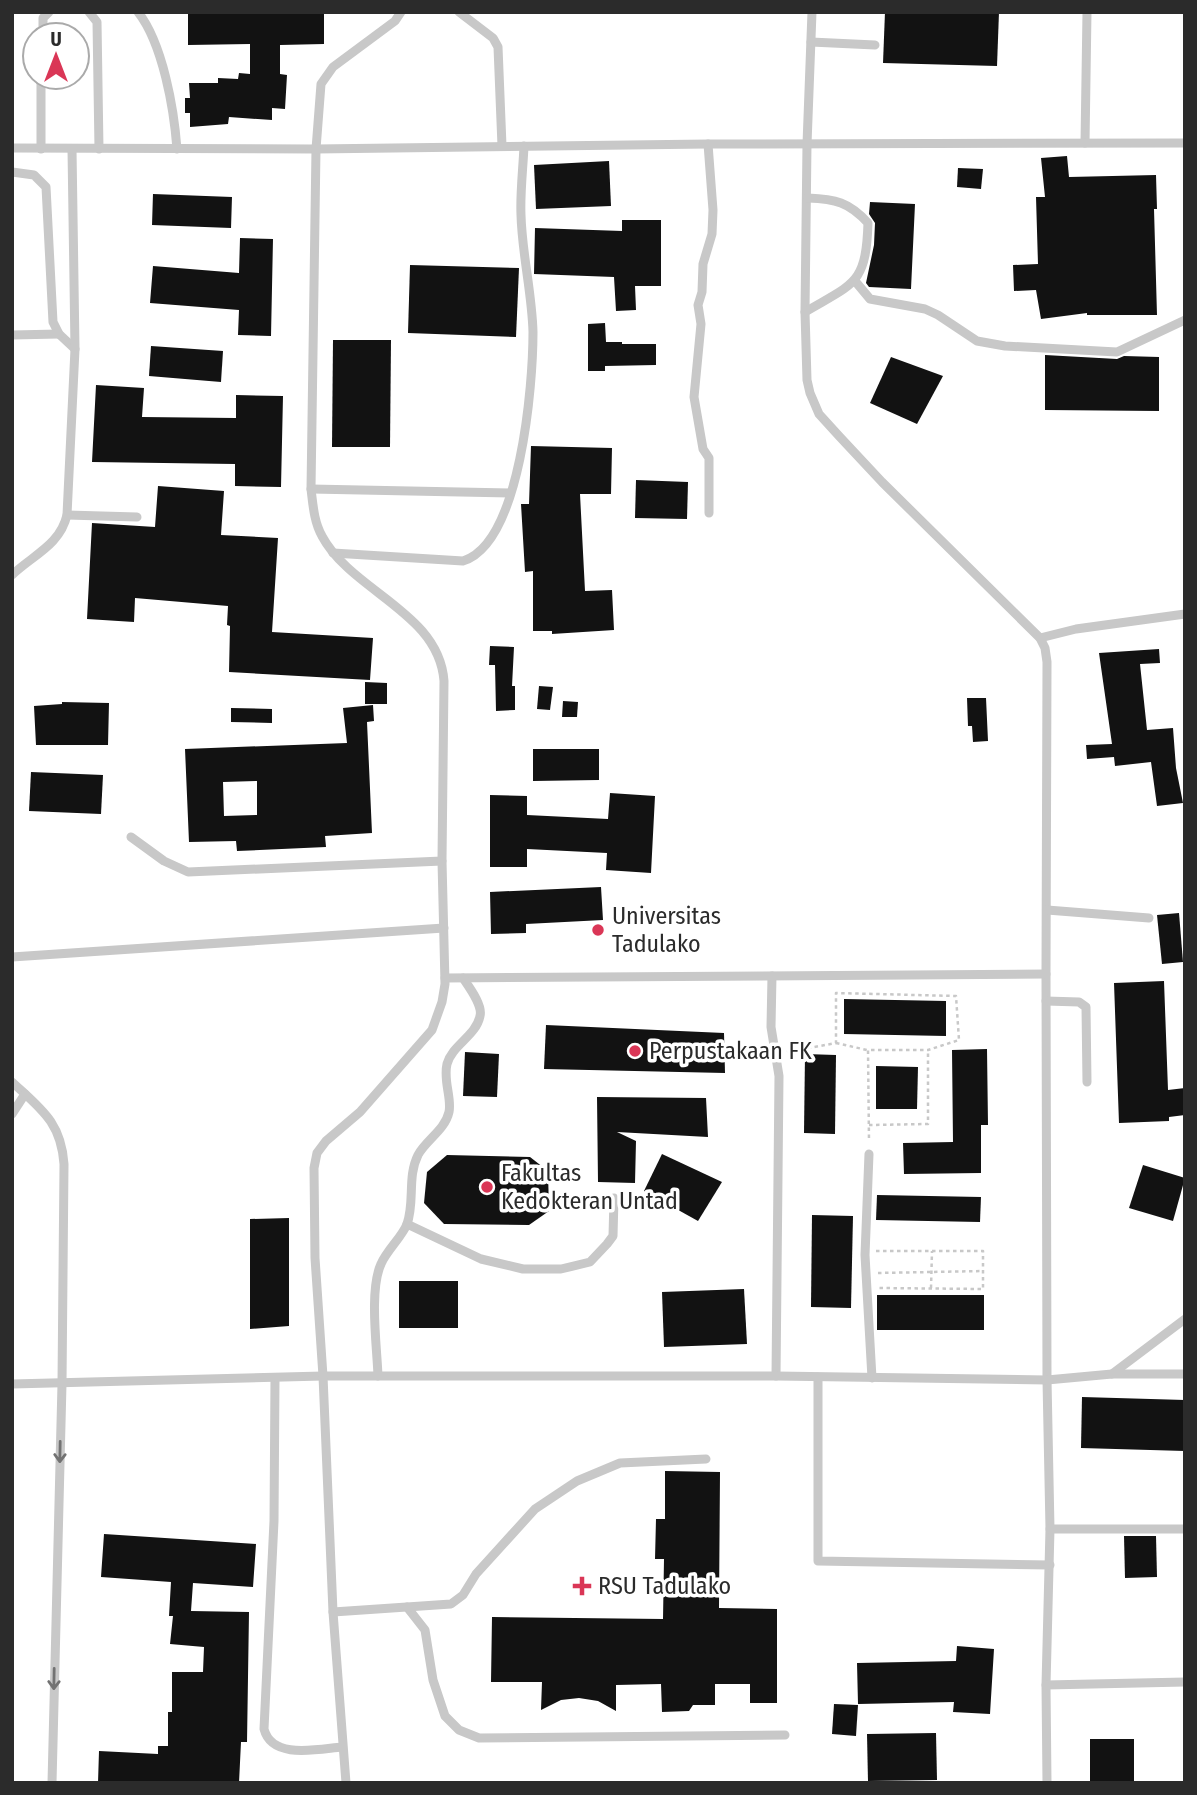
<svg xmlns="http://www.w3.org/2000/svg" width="1197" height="1795" font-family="'Fira Sans Condensed',sans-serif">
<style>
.building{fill:#121212;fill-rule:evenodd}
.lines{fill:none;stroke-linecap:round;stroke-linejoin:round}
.path{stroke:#c8c8c8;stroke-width:2.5;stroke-dasharray:3.5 3.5;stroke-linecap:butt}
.lane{stroke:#c8c8c8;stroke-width:9}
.oneway{stroke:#727272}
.poi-dot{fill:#da3656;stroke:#fff;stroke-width:2.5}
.labels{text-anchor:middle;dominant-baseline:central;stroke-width:7;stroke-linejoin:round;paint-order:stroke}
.poi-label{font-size:24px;fill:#2b2b2b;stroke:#fff;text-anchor:start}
</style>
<rect width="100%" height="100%" fill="#fff"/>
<g class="building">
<path d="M188,12H324V44L280,45V74L287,75L285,109L272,108V120L229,117L228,124L190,127V113H185V98H190L189,83H218V78L238,79L239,73L250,74V44L188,45Z"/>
<path d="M885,12H999L997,66L883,63Z"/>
<path d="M1067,156L1069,177L1156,175L1157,209H1154L1157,315H1087V313L1041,319L1036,290L1014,291L1013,265L1038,264L1036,197H1045L1041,158Z"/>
<path d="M609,161L611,206L536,209L534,165Z"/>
<path d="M958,168L983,169L981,189L957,187Z"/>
<path d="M153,194L232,197L231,228L152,225Z"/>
<path d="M870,202L915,204L911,289L869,287L866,283L874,245L875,223L869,214Z"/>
<path d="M622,220H661V286H635L636,310L616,311L614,277L534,274L535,228L622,231Z"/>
<path d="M240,238L273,239L271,336L238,335L239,310L150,303L153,266L239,273Z"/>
<path d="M410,265L519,268L516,337L408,333Z"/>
<path d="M605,323L606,342H622V344H656V365L605,366V371H588V324Z"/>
<path d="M333,340H391L390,447H332Z"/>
<path d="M151,346L223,351L221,382L149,376Z"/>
<path d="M1045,355L1117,359L1124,356L1159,357V411L1045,410Z"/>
<path d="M891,357L943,376L917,424L870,403Z"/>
<path d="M96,385L144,388L142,417L236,418V395L283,396L281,487L235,486V464L92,462Z"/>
<path d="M531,446L612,448L611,494H580L585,591L612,590L614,630L552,634V631H533V571L525,572L521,504H529Z"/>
<path d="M636,480L688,482L687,519L635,518Z"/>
<path d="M158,486L224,491L221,535L278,538L272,632L373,638L370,680L229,672L230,626L227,625L228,606L135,598L134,622L87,619L92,523L155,527Z"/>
<path d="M490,646L514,647L512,686H515V710L496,711L495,665H489Z"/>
<path d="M1159,649L1160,663L1140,664L1147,730L1173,728L1176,768L1183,803L1157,806L1151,762L1115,766L1114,757L1087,759L1086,745L1112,744L1099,653Z"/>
<path d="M365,682L387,683V704H365Z"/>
<path d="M539,686L553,687L550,710L537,709Z"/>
<path d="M967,698H986L988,741L973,742L972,726H968Z"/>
<path d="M563,701L578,702L577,717H562Z"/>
<path d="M62,702L109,703L108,745H36L34,706L62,704Z"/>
<path d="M373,705L374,721L367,722L372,833L325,836L326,847L237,851L236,841L189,842L185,749L347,743L343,708ZM257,781V815L224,816L223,782Z"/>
<path d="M231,708L272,709V723L231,722Z"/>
<path d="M533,749H599V780L533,781Z"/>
<path d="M31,772L103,775L101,814L29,811Z"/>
<path d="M610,793L655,796L651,873L606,870L607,853L527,849V867H490V795L527,796V815L608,819Z"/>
<path d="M601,887L603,920L526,924V933L491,934L490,892Z"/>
<path d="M1179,913L1183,962L1162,964L1157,915Z"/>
<path d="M1164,981L1168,1090L1185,1088V1115L1169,1117V1121L1119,1123L1114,983Z"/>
<path d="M844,999L946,1001V1036L844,1034Z"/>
<path d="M546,1025L724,1033L725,1073L544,1069Z"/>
<path d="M987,1049L988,1125H981V1173L904,1174L903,1143L953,1142L952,1050Z"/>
<path d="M465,1052L499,1054L497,1097L463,1096Z"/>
<path d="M805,1054L836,1055L835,1134L804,1133Z"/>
<path d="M876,1066L918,1067L917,1109H876Z"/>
<path d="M597,1097L706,1098L708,1137L617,1132L636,1141L635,1183L598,1182Z"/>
<path d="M662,1154L722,1182L698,1221L644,1191Z"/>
<path d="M447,1155L530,1157L548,1171L549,1211L529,1225L444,1224L424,1203L427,1172Z"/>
<path d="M1143,1165L1185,1178L1173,1221L1129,1208Z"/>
<path d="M877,1195L981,1197L980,1222L876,1220Z"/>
<path d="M812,1215L853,1216L851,1308L811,1307Z"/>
<path d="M289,1218V1326L250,1329V1219Z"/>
<rect x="399" y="1281" width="59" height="47"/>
<path d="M744,1289L747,1344L664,1347L662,1292Z"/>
<rect x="877" y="1295" width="107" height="35"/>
<path d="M1082,1397L1185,1400V1451L1081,1448Z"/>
<path d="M665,1471L720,1472L719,1608L777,1609V1703H750V1684H715V1705H693L689,1711L662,1712L661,1684L616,1685V1711L598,1701L579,1698L561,1700L541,1710L542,1682H491L492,1617L663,1619L664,1559H655L656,1519H665Z"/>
<path d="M104,1534L256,1544L253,1587L193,1583L191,1611L249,1612L247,1742H241L239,1783H98L99,1751L158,1754V1746H168V1712H172V1672H203L204,1647L170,1644L173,1616H169L171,1582L101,1577Z"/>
<path d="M1124,1536H1156L1157,1577L1125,1578Z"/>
<path d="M957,1646L994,1649L990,1714L953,1712L954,1702L858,1704L857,1663L956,1661Z"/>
<path d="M834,1704L858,1705L856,1736L832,1734Z"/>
<path d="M936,1733L937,1780L868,1781L867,1734Z"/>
<rect x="1090" y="1739" width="44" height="42"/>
</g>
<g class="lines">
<g class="path">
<path d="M836,1043L867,1050"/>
<path d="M787,1052L836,1043V993L956,996L959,1040L928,1050H868L869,1141"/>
<path d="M869,1125L928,1124V1050"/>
<path d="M876,1251H983V1289L879,1288"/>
<path d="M878,1273L983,1271"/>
<path d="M931,1288L932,1251"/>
</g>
<g class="lane">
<path d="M89,12L97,22L99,149"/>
<path d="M138,12C163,44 174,109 177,149"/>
<path d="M459,12L493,38L498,47L502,146"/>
<path d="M812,12L807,144L805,312L807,380L810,393L819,414L839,436L882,482L1040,638L1045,648L1047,662L1046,974L1047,1380L1050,1529L1046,1685L1047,1783"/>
<path d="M43,35V18L49,12"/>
<path d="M811,42L875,45"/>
<path d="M1085,143L1087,12"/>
<path d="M708,144L713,210L712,234L703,264L702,292L698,305L701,324L694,397L703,449L709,458V513"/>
<path d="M12,148L316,149L708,144L1185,143"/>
<path d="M41,149V77"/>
<path d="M12,172L34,175L46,187L53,322L59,334L75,349"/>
<path d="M855,281L870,299L925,309L938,315L977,341L1005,346L1117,352L1185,320"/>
<path d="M805,312C854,283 866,285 868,223C849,202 835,199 808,198"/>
<path d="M12,335L59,334"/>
<path d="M311,489L510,493"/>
<path d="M67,515L137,517"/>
<path d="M333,553L463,561C521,543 533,384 533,332C532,293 522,254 521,215C520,193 523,169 524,146"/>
<path d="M12,575C33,555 60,545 67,515L75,349L72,149"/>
<path d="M1040,638L1076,629L1185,614"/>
<path d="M131,837L164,861L188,872L442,861"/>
<path d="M1047,910L1149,918"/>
<path d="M12,957L444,928"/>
<path d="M772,976L771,1027L779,1076L776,1376"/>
<path d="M445,978L1046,974"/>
<path d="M1046,1001L1079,1002L1086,1007L1087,1082"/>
<path d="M12,1082C41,1109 61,1122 64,1164L62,1384L52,1783"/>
<path d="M12,1114L25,1094"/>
<path d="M869,1154L865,1255L872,1378"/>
<path d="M407,1224L481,1259L523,1269H561L590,1262L607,1244L613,1236L614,1198"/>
<path d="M1112,1374L1185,1319"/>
<path d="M378,1376C377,1347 369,1290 381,1264C387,1250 402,1237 407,1224C415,1202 407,1177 418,1155C426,1140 445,1130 449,1112C452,1098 443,1081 447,1064C452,1045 476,1036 480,1016C483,1005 469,987 463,978"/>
<path d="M818,1377V1561L1050,1565"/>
<path d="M275,1378L274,1521L264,1729C272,1760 318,1749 342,1747"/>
<path d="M12,1384L323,1376H776L1047,1380L1112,1374H1185"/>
<path d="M1050,1529H1185"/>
<path d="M407,1607L425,1630L433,1680L445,1716L459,1730L479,1738L785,1735"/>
<path d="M333,1612L451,1604L463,1595L476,1574L535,1509L577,1481L620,1463L706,1459"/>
<path d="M1046,1685L1185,1682"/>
<path d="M346,1783L333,1612L323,1376L315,1258L314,1168L317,1153L326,1141L360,1112L432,1030L442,1002L445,984L442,861L444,681C439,612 352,592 322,536C314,522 313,505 311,489L316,149L321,84L333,67L395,21L401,12"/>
</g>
</g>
<defs><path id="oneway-shaft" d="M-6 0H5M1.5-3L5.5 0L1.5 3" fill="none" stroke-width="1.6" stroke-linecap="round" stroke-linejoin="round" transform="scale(1.75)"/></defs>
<g class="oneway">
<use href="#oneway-shaft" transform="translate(60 1452) rotate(91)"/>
<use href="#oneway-shaft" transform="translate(54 1679) rotate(91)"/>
</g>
<g class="poi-dot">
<circle cx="598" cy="930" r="7"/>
<circle cx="635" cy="1051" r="7"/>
<circle cx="487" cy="1187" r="7"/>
<path d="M578.5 1575.5h7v7h7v7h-7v7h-7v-7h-7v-7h7z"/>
</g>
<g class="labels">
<g class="poi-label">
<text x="612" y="916">Universitas<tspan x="612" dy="28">Tadulako</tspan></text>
<text x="649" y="1051">Perpustakaan FK</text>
<text x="501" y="1173">Fakultas<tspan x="501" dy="28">Kedokteran Untad</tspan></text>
<text x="598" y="1586">RSU Tadulako</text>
</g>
</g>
<rect width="1197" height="1795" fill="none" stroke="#2b2b2b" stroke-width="28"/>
<g transform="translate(56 56)"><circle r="33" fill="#ffffff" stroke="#aaaaaa" stroke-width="2"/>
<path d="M0-5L12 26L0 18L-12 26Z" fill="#da3656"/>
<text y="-10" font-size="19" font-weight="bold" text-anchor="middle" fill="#2b2b2b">U</text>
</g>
</svg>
